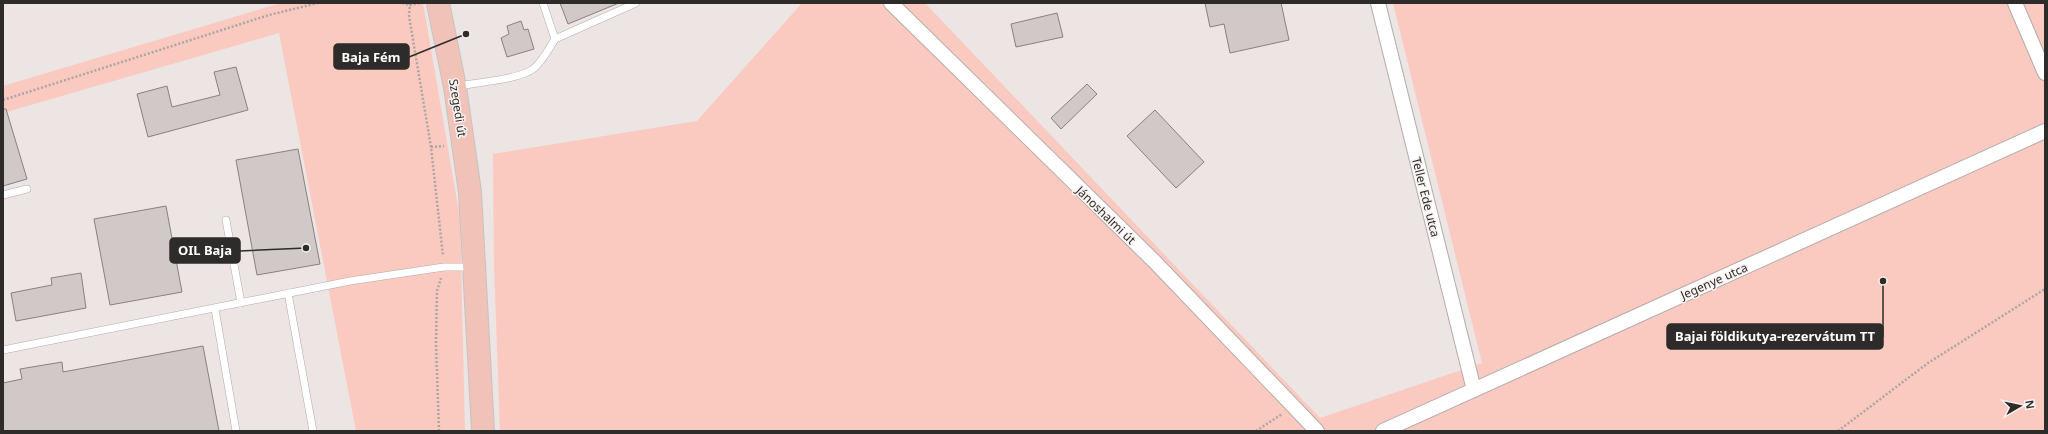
<svg xmlns="http://www.w3.org/2000/svg" width="2048" height="434" font-family="'Noto Sans',sans-serif">
<style>
.green{fill:#fac9bf}
.building{fill:#d0c9c8;stroke:#878180}
.lines{fill:none;stroke-linecap:round;stroke-linejoin:round}
.service-casing{stroke:#b2acab;stroke-width:8}
.minor-casing{stroke:#b2acab;stroke-width:16}
.primary-casing{stroke:#c4c4c4;stroke-width:24}
.path{stroke:#aba6a5;stroke-width:2.5;stroke-dasharray:2 2;stroke-linecap:butt}
.service{stroke:#fff;stroke-width:7}
.minor{stroke:#fff;stroke-width:14}
.primary{stroke:#f1c2b8;stroke-width:22}
.labels{text-anchor:middle;dominant-baseline:central;stroke-width:3;stroke-linejoin:round;paint-order:stroke}
.street-label{font-size:12px;fill:#2e2c2b;stroke:#f9f3f1}
.leader{fill:none;stroke:#2e2c2b;stroke-width:1.5}
.callout-dot{fill:#2e2c2b;stroke:#f9f3f1;stroke-width:1.5}
.callout{fill:#2e2c2b;stroke:#2e2c2b;stroke-width:1.5}
.callout-label{font-size:13px;text-anchor:middle;font-weight:bold;fill:#fff}
</style>
<rect width="100%" height="100%" fill="#ece5e4"/>
<g class="green">
<path d="M281,3H423L460,218L465,431H356L279,33L3,113V86Z"/>
<path d="M802,3H925L1320,418L1482,363L1393,3H2045V431H500L494,264L493,154L697,121Z"/>
</g>
<g class="building">
<path d="M560,3H619L568,24Z"/>
<path d="M1205,3H1281L1289,40L1230,53L1224,24L1210,27Z"/>
<path d="M1057,13L1063,37L1016,47L1011,24Z"/>
<path d="M521,21L524,30L528,29L534,49L507,57L501,38L509,34L507,26Z"/>
<path d="M236,67L248,110L148,137L137,94L167,86L172,107L220,95L214,72Z"/>
<path d="M1087,84L1097,94L1061,129L1051,118Z"/>
<path d="M3,109H6L27,179L3,186Z"/>
<path d="M1155,110L1204,162L1176,188L1127,136Z"/>
<path d="M298,149L320,264L257,275L236,160Z"/>
<path d="M166,206L182,292L110,305L94,219Z"/>
<path d="M81,273L86,308L16,321L11,293L52,285L51,278Z"/>
<path d="M203,346L219,431H3V383L22,379L20,369L62,362L63,372Z"/>
</g>
<g class="lines">
<g class="service-casing">
<g id="service">
<path d="M555,39L636,3"/>
<path d="M457,86C475,83 521,79 533,69C542,62 549,49 555,39L543,3"/>
<path d="M3,195L27,189"/>
<path d="M226,220L241,303"/>
<path d="M288,293L313,431"/>
<path d="M215,309L236,431"/>
<path d="M3,350L350,281L444,267H471"/>
</g>
</g>
<g class="minor-casing">
<g id="minor">
<path d="M891,3L1155,262L1317,431"/>
<path d="M1378,3L1474,390"/>
<path d="M2015,3L2045,73"/>
<path d="M1383,431L2045,131"/>
</g>
</g>
<g class="primary-casing">
<path id="primary" d="M438,3L455,87L470,192L483,431"/>
</g>
<g class="path">
<path d="M402,3L410,5L420,3"/>
<path d="M410,3L409,16L431,147L443,256"/>
<path d="M3,100L269,15L318,3"/>
<path d="M431,147L444,146"/>
<path d="M439,431L436,343L437,291L441,278"/>
<path d="M1256,431L1282,414"/>
<path d="M1838,431L1928,363L2045,289"/>
</g>
<use href="#service" class="service"/>
<use href="#minor" class="minor"/>
<use href="#primary" class="primary"/>
</g>
<g class="labels">
<g class="street-label">
<text transform="translate(458 108) rotate(81)">Szegedi út</text>
<text transform="translate(1426 197) rotate(76)">Teller Ede utca</text>
<text transform="translate(1106 215) rotate(44)">Jánoshalmi út</text>
<text transform="translate(1714 281) rotate(-24)">Jegenye utca</text>
</g>
</g>
<path class="leader" d="M466 34L409 57M306 248L240 251M1883 281L1883 337"/>
<g class="callout-dot">
<circle cx="466" cy="34" r="4"/>
<circle cx="306" cy="248" r="4"/>
<circle cx="1883" cy="281" r="4"/>
</g>
<g class="callout">
<rect x="334" y="44" width="75" height="25" rx="4"/>
<rect x="170" y="238" width="70" height="25" rx="4"/>
<rect x="1667" y="324" width="216" height="25" rx="4"/>
</g>
<g class="callout-label">
<text x="371" y="62">Baja Fém</text>
<text x="205" y="255">OIL Baja</text>
<text x="1775" y="341">Bajai földikutya-rezervátum TT</text>
</g>
<rect width="2048" height="434" fill="none" stroke="#2e2c2b" stroke-width="8"/>
<g transform="translate(2020 406) rotate(81)" stroke="#f9f3f1" stroke-width="3" paint-order="stroke">
<path d="M0-3L7 15L0 10L-7 15Z" fill="#2e2c2b"/>
<text y="-6" font-size="11" font-weight="bold" text-anchor="middle" fill="#2e2c2b">N</text>
</g>
</svg>
